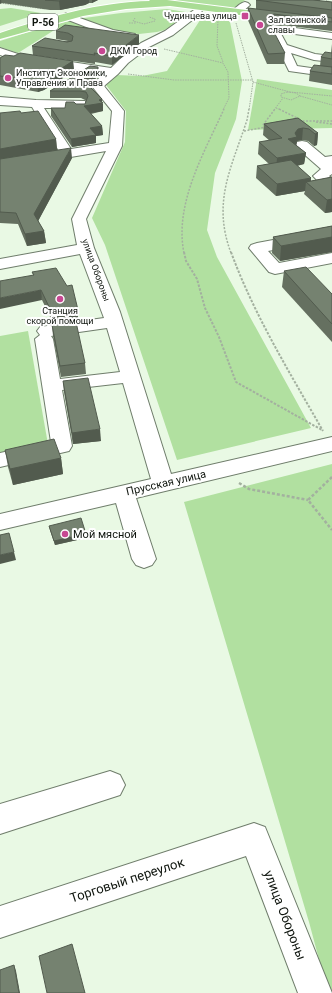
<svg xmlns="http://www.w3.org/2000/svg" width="332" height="993" font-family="Roboto,sans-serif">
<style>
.green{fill:#b1e0a0}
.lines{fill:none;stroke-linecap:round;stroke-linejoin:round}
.minor-casing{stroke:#6f7d6b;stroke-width:2}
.major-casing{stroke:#fff;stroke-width:2}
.path-far3{stroke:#a3b09f;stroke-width:1;stroke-dasharray:1.5 1;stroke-linecap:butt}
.path-far2{stroke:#a3b09f;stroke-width:1.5;stroke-dasharray:2 1.5;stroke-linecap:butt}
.path-far1{stroke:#a3b09f;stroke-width:2;stroke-dasharray:2.5 1.5;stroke-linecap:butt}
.path{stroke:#a3b09f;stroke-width:2.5;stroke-dasharray:3 2;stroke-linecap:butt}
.minor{fill:#fff;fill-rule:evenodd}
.major{fill:#a9dc94;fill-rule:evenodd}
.wall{fill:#657060}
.shaded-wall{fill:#525b4e}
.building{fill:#758270;stroke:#525b4e}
.poi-dot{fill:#c74792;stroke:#fff;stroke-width:1.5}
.labels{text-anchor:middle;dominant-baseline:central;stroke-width:4;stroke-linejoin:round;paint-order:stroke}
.far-poi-label{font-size:9px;fill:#0f150e;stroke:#fff;text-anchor:start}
.far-street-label{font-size:9px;fill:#0f150e;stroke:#fff}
.shield{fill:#fff;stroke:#575b56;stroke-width:1}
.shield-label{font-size:10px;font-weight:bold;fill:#0f150e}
.street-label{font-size:11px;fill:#0f150e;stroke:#fff}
.poi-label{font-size:11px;fill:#0f150e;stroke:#fff;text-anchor:start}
.near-street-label{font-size:13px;fill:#0f150e;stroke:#fff}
</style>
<rect width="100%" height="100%" fill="#e9f9e4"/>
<g class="green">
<path d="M164,0H245L234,10Z"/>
<path d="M11,8L41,13L0,26V9Z"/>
<path d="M167,9L192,13L172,28L157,32L139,34L110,31L77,19L121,13Z"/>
<path d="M204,14L229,17L242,81L236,119L215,173L207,230L217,257L311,428L177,460L105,245L92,218L125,142L126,111L106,85L116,75L142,76L167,71Z"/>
<path d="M69,21L98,32L94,34L56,29L18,53L0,47V41L41,28Z"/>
<path d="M257,79L332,90V128L248,130Z"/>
<path d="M28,331L49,450L0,460V336Z"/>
<path d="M332,464V993H328L309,922L184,502Z"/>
</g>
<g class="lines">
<g class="minor-casing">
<g id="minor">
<path d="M245,2L248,3L250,5L240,14H234L232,12C235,8 240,3 245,2Z"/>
<path d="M197,9L200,10L202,12L200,14L173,35L149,47L128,63L118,74L104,86L124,111L122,146L86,219L94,248L120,312L171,474L332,437V451L136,498L156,559L152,565L144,568L136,565L132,559L116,503L0,530V514L151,479L123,383L62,390L72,446L69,451L0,467V453L51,442L35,339L40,335L37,331L40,327L104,318L80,254L0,269V259L77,245L72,219L106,151L0,169V161L59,151L32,107L0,105V97L36,100L85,101L87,108L85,111H77L75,108H44L71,149L109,143L112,111L91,85L104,74L12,59L0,55V48L18,54L111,68L120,59L141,43L165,31L194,10ZM107,328L120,372L60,379L53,339L51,336Z"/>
<path d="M66,13L113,30L135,34L136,36L131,39L107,35L63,18L61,16Z"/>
<path d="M273,25L332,33V39L280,32L287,45L315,54L332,56V62L314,60L291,53L297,66L332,71V77L289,71L268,28Z"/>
<path d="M302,141L307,142L325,157L332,156V174L329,176L332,179V188L323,186L313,176L321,169L297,148L295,145L297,142Z"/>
<path d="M332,229V239L268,251L279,263L332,253V263L275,274L269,272L249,248L251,245L257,243Z"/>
<path d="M110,771L120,775L125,785L120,795L0,834V804Z"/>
<path d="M254,823L265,827L332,993H298L246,856L0,938V906Z"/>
</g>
</g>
<g class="major-casing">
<path id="major" d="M149,0H167L332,21V27L170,6L126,9L83,16L0,39V33C48,17 99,2 150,1Z"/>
</g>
<g class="path-far3">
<path d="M326,0L332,3"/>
<path d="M0,3L45,9"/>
<path d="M135,18L133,21L144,24L155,21V19L149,17"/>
<path d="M218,19L217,46L223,62"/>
<path d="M129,23H136"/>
<path d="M236,23L253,82L249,110"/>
<path d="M164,49L223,63L228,72L229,98L223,110"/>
<path d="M128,74L174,80H253"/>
<path d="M253,82L290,92L332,96"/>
<path d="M287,92L296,93L300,96L291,100L281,97V94Z"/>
<path d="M300,96L332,105"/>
<path d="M276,108L281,110"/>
<path d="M274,110L283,98"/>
</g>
<g class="path-far2">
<path d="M279,109L299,119"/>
<path d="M299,121H332"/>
<path d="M316,122L332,124"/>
<path d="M263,125L275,109"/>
<path d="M244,131L266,127"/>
<path d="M184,253C174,204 204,153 224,109"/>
<path d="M231,253C212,202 231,169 247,120L249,109"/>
</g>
<g class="path-far1">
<path d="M184,252L186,261L197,279L205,308L219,337L236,382L322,430"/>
<path d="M231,252C254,315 290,373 323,431"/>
</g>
<g class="path">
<path d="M332,477L308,500L332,530"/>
<path d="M239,483L249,489L308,500"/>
</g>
<use href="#minor" class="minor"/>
<use href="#major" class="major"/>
</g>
<g class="wall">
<path d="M0,0H98L92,3H89L85,5L60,10H50L2,3Z"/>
<path d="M256,0H320V1L332,2V31L273,24L270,25L285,53L284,64H267L247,18L248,8L256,9Z"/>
<path d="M56,31L139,44L112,65L95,62V64L33,55L32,46L68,41L56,39Z"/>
<path d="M332,44V85L309,81L310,71L320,66L321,57L331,53Z"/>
<path d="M14,56L73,61L74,71L44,90L38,92L0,85V58Z"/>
<path d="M99,76L88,84L102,102L103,111L91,114L102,126L103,135L96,136V143L72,147L51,116V108H65L76,104H85L87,101L81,98H50V91Z"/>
<path d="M0,113H21L56,139L57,150L72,158L38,221L44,231L46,243L27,246L18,224L0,223Z"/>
<path d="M298,118L318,133L317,145L314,146L308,141L302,140L297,141L296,145L306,153L304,164L297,166L311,178V181L332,177V212L325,213L304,194L305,191L276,196L256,178L257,166L269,164L258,154L259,142L270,141L263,135L264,124Z"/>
<path d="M332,226V252L280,261L272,253L273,237Z"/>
<path d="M284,271L332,294V342L282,287Z"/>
<path d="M32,272L78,310V320L53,323L42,300L33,275Z"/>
<path d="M52,325L85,363L86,374L61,377L53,336Z"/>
<path d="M63,381L101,441L73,444L64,392Z"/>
<path d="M5,450L61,458L63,474L13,485L8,467Z"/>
<path d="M49,526L86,538L55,545L50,530Z"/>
</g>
<g class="shaded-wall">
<path d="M0,0H1L2,3L0,4Z"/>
<path d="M62,0H89V3L85,5L60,10L59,1Z"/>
<path d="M92,0H98L92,3Z"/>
<path d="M274,14L273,24L267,26L268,17Z"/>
<path d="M139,35V44L112,65V56Z"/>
<path d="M73,61L74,71L44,90L38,92L37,81Z"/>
<path d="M98,69L99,76L84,87L83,80Z"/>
<path d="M102,99V104L103,103V111L85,114L84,106L99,100Z"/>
<path d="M102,126L103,135L96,136V143L72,147L71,139L90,128Z"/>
<path d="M303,128L302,140L297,141L296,149L288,139L298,129Z"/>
<path d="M318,133L317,145L314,146L315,134Z"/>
<path d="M56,139L57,150L0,159V149Z"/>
<path d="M71,148L72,158L36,225L34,214Z"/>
<path d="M306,153L304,164L276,170L277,158Z"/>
<path d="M311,178L310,186L306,182L305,191L276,196L277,184Z"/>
<path d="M332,199V212L325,213L327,200Z"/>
<path d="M44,231L46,243L27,246L25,234Z"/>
<path d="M332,237V252L280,261L281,246Z"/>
<path d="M41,290L42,300L0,309V298Z"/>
<path d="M78,310V320L53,323L52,313Z"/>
<path d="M100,429L101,441L73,444L72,433Z"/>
<path d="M61,458L63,474L13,485L10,469Z"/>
<path d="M86,534V538L55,545L54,541Z"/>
<path d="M14,552L16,560L0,564V555Z"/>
<path d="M14,965L16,971L20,993H19Z"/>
</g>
<g class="building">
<path d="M45,0H62L59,1Z"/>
<path d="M256,0H313L332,2V10Z"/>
<path d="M248,8L332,18V22L274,14L268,17L267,19L285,53L268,54Z"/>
<path d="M65,25L139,35L112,56L94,53L95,55L32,46L45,38L67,42L72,41L73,36L68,33L56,31Z"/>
<path d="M325,52L332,53V59L321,57Z"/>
<path d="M20,53L73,61L43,80L37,81L0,76V58L5,55L14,56Z"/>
<path d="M314,65L332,67V74L310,71Z"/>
<path d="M90,66L98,67V69L83,80L102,99L99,100L103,103L84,106L102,126L90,128L96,135L71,139L51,108H65L66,102H74L76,104H85L88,96L86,92L80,91H50Z"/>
<path d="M20,111L21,113L38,111L56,139L0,149V113Z"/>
<path d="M298,118L318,133L315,134L309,129L303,128L298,129L295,133L297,137L288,139L306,153L277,158L259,142L282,138L264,124Z"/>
<path d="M71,148L34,214L44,231L25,234L16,213L0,212V159Z"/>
<path d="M291,160L311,178L277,184L257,166Z"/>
<path d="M332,177V199L327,200L306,182Z"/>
<path d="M332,226V237L281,246L273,237Z"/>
<path d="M306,267L332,294V324L284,271Z"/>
<path d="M56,268L67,286L72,285L78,310L52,313L41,290L0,298V281L34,275L32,272Z"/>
<path d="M76,322L85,363L60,366L52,325Z"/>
<path d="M88,378L100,429L72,433L63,381Z"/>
<path d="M54,439L61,458L10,469L5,450Z"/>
<path d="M81,518L86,534L54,541L49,526Z"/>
<path d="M9,533L14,552L0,555V535Z"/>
<path d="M72,944L85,993H47L39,956Z"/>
<path d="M14,965L19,993H0V970Z"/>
</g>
<g class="poi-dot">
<rect x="241" y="12" width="8" height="8" rx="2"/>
<circle cx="260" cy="25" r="4"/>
<circle cx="102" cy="51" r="4"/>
<circle cx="8" cy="78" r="4"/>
<circle cx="60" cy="299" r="4"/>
<circle cx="65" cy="534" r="4"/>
</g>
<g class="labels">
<g class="far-poi-label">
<text x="237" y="16" text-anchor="end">Чудинцева улица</text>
<text x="268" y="20">Зал воинской<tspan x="268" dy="10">славы</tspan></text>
<text x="110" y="51">ДКМ Город</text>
<text x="16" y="73">Институт Экономики,<tspan x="16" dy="10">Управления и Права</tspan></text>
<text x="60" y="311" text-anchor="middle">Станция<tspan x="60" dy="10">скорой помощи</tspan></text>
</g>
<g class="far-street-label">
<text transform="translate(96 270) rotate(70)">улица Обороны</text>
</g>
<rect class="shield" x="28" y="14" width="30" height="16" rx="3"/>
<g class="shield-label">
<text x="43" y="22">Р-56</text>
</g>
<g class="street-label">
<text transform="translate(166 483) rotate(-13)">Прусская улица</text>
</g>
<g class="poi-label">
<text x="73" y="534">Мой мясной</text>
</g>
<g class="near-street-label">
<text transform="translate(127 880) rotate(-18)">Торговый переулок</text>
<text transform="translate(285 915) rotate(69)">улица Обороны</text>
</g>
</g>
</svg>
